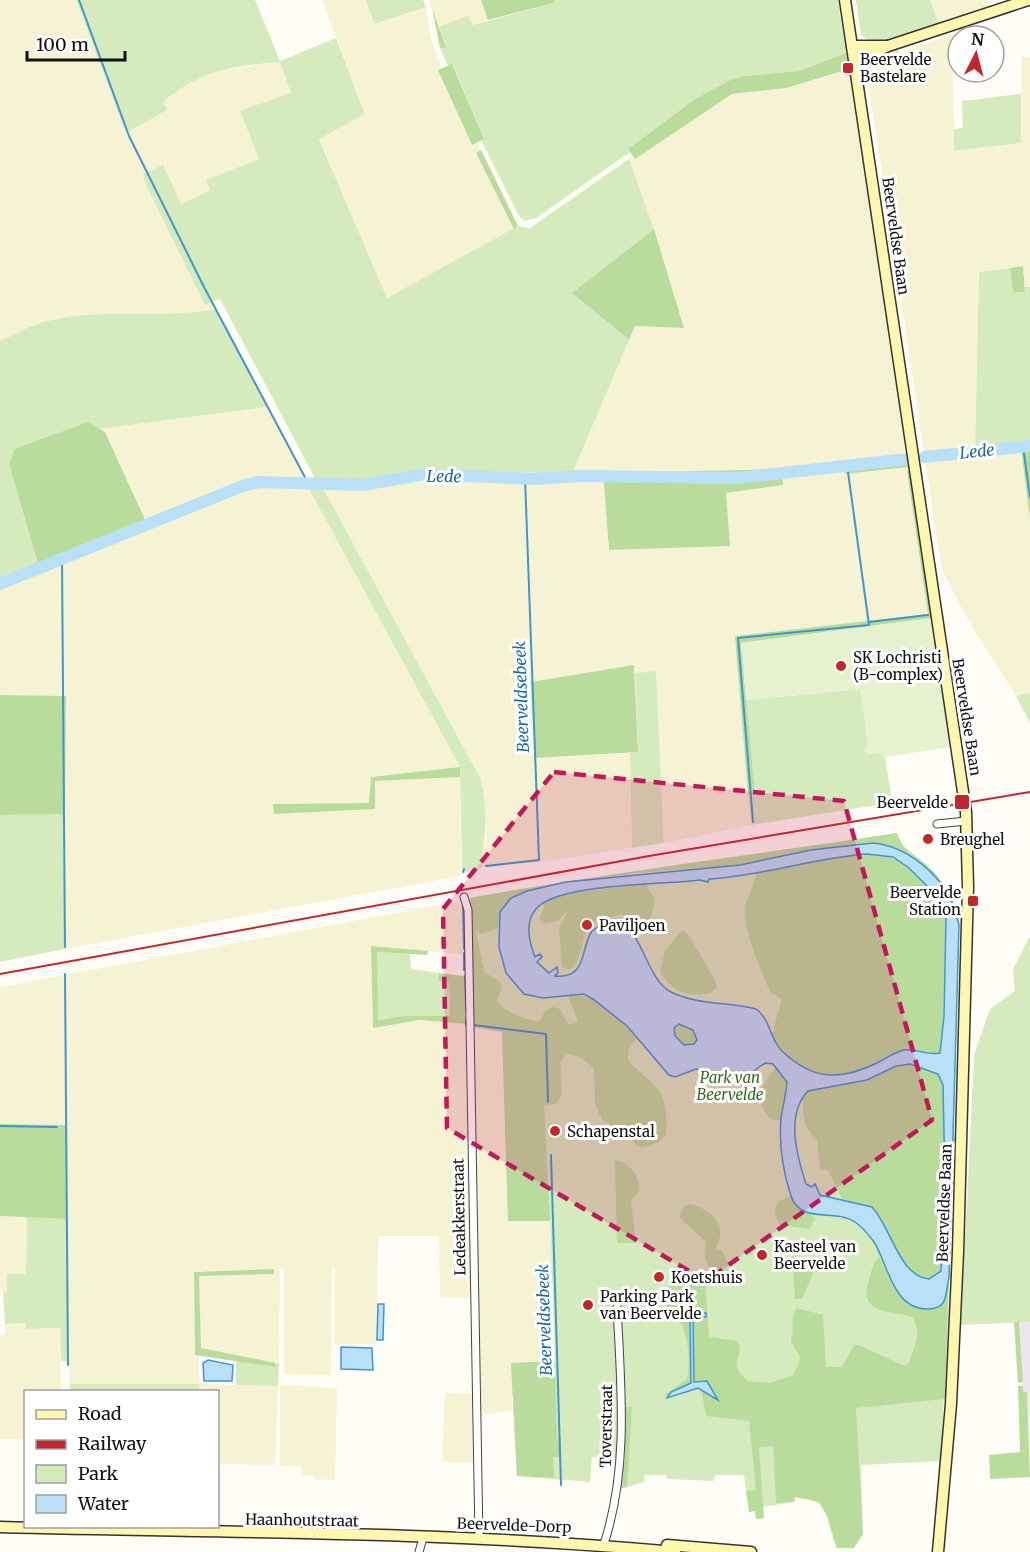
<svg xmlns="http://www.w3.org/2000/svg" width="1030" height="1552" font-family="Merriweather,serif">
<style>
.industrial{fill:#eee6ef}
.farmland{fill:#f6f3d4}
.green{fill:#d5ebbd}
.forest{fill:#b9dc9c}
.pitch{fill:#e6f2cf}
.water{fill:#b9e0f7;stroke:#3f96cf;stroke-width:1.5;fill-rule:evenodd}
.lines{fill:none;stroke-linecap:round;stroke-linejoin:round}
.stream{stroke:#3f96cf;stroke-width:2}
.river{stroke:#b9e0f7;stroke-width:12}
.street-casing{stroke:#444;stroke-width:9}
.secondary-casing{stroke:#333;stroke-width:13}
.street{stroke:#fff;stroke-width:7}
.secondary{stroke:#fff6b0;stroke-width:10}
.rail{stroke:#c4262e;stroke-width:2}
.marked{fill:#c2185b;fill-opacity:0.2;stroke:#c2185b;stroke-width:4.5;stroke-dasharray:12 8;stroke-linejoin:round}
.poi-dot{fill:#c4262e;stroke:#fff;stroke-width:2}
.labels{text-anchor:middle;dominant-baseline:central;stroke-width:6;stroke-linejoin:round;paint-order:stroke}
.poi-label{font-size:15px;fill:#111;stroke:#fff;text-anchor:start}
.street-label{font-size:15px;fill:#111;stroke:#fff}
.park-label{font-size:15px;font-style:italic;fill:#2f6b1f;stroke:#fff}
.water-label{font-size:16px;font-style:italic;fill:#1768a6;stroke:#fff}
</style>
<rect width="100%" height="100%" fill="#fffdf5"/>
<path class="industrial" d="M1019,1322H1030V1439L1027,1393L1023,1392Z"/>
<g class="farmland">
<path d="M0,0H76L126,133L167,110L163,102L184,85L211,72L280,61L291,93L260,159L207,180L210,190L181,204L143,174L145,183L205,305L213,302L216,309L189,314L102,316L38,324L0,341Z"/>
<path d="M322,0H366L374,24L426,7L430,36L441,68L438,69L472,145L477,143L481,150L476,153L514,229L387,298L319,138L365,113Z"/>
<path d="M429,0H481L488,20L472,25L468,16L439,26Z"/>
<path d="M930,0H986L989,7L939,24Z"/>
<path d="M960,31L963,36H958V45L952,57L955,151L1021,143L1022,56L1030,57V287H1025L1023,266L979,272L975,448L924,452L867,74L876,61Z"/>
<path d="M849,69L906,456L782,469L572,474L635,326L684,328L654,229L629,159L633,156L634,158L732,94L786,88Z"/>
<path d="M267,407L305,479L249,480L146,522L105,432L99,429Z"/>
<path d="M1021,449L1030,519V693L1016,696L969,622L942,570L925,460Z"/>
<path d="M844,467L845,474L908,467L928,614L736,636L751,825L664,843L656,671L635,673L634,665L535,758L630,753L632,848L540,862L483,867L480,863L486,839V815L480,778L322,486L367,487L426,477L526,482L603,480L609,550L729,546L726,493L783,485V474Z"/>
<path d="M260,485L308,487L460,767L371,777L370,803L274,804V813L374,809L375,781L460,777L461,876L64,949L66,697L0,695V588L245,488Z"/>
<path d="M455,902L462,905L463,909V954L371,947L373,1028L420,1020L465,1024L471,1298L440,1297L439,1236H378L377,1344H334L335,1268H332L331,1375L284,1374V1269H280L279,1361L276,1363L200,1348L199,1275L274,1274L197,1271L195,1355H199V1384L278,1386L275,1465L218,1464V1392L199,1391L198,1384H70V1366H67L66,1125L0,1124V987Z"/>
<path d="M472,1027L502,1032L508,1221H550L555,1361L512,1363V1410L481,1416Z"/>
<path d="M0,1216L27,1217L26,1274L7,1292H0Z"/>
<path d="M26,1323L27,1329L60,1328L61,1391L26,1392L25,1439H0V1335H5V1324Z"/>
<path d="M280,1385L337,1388L335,1480L314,1479V1475H302L301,1466H280Z"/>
<path d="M445,1393L475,1394L476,1463L442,1462Z"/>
</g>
<g class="green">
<path d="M76,0H255L280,61L336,38L365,114L319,139L387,298L518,226L530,228L629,159L654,229L572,293L629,340L572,474L445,470L361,481L316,480L220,299L205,305L145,183L143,174L163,165L181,204L210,190L206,180L259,159L240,111L291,93L280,62C232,66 200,71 163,102L167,110L126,133Z"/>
<path d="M366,0H423L426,7L374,24Z"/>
<path d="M554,0H838L846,53L799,71L744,76L730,80L695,99L628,149L630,152L536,218L525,221L519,216L481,140L484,139L453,65L448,66L440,48L446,46L439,26L468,16L473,25L554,3Z"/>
<path d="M856,0H930L939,24C920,30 877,50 861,35Z"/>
<path d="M897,47L899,53L876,61L867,74L870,59Z"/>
<path d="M1021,94V143L954,151V129L963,128L962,101Z"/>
<path d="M1010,268L1013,292H1025V287H1030V441L975,448L979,272Z"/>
<path d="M216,309L267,407L99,429L88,422L9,464L38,564L0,580V341C12,336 25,328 38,324C90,306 160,320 216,309Z"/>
<path d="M322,486L480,778C488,807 487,834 480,863L483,867L462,874L460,767L308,487Z"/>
<path d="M656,671L664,843L632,848L630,753L638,752L635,673Z"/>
<path d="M861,689L869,746L866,754L880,752L885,757L892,800L877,805L751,825L748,794L755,793L746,700Z"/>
<path d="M1030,693V723L1016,696Z"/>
<path d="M65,814L64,949L0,962V815Z"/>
<path d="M897,833L904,847L925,863L942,883L955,908L959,909L951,1233L941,1461L861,1465L863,1534L854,1548H837C823,1521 835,1498 795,1497L794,1502L762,1507L764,1518L756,1519L755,1511L749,1512L744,1475H715L714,1481L667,1479V1475H645L644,1482L620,1489L625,1458L592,1457L590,1482L517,1476L511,1363L555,1361L550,1221H508L502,1032L472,1027L470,898C612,872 755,857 897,833Z"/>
<path d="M1030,936V1322L961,1325L974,1055L990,1009L1015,991L1013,969Z"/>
<path d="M377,952L410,954L411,969L439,973L438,981L449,982L450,1016H404L377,1020Z"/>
<path d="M27,1217L67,1219V1361H61L60,1328L26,1329V1323L5,1324L3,1292H7V1274H26Z"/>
<path d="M236,1361L274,1367L279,1361L278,1386L236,1385Z"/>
<rect x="70" y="1384" width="129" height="7"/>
</g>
<g class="forest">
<path d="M481,0H554V3L488,20Z"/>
<path d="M432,8L446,47L440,48Z"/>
<path d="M846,53L849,69L786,88L732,94L635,159L628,149L695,99L730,80L744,76L799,71Z"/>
<path d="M452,64L484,139L472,145L438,70Z"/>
<path d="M481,150L518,226L514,229L476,153Z"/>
<path d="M654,229L684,328L635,326L629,340L572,293Z"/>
<path d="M1023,266L1025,292H1013L1010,268Z"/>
<path d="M88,422L105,432L146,522L38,564L9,464L15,449Z"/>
<path d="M1030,448V519L1021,449Z"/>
<path d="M906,456L908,467L845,474L843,463Z"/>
<path d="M782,469L783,485L726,493L730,546L609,550L603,473Z"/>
<path d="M907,471H909L932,618L741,643L755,793L748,794L735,636L928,614Z"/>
<path d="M634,665L638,752L535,758L531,682Z"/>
<path d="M0,695L66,696L65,814L0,815Z"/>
<path d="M460,767V777L375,781V809L274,814L273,804L369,803L371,777Z"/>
<path d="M897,833C900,850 922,859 933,871C943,882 951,895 955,908L959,909V924L955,908L938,882L898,848L873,843L811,850L740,865L638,873L544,886L511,898L500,912L498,928L482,934L476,931L484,972L500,982L502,987L497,1000C502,1012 528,1021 540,1021L545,1011L552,1007L560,1009L569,1025L578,1022L568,995C597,992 620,1017 636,1039L629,1048L628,1061C660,1092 668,1087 666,1135L659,1142L643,1148L636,1145L621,1126L611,1125L602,1120L595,1104L594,1069C590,1062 575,1053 567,1054L560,1062L562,1095L556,1104L544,1105L550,1221H508L502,1032L472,1027L470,898C612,872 755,855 897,833Z"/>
<path d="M879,854L902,862L923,880L933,892L946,918L942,1045L940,1053C929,1056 924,1052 913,1051C907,1050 896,1054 890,1056C880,1059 871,1067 861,1070C823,1081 789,1072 772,1034L782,999L770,992C760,965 745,939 745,909C745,901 755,885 756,873L832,857Z"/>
<path d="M646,884L655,900L651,917L637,926L621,914C612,919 601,916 593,923C578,937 586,959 569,970L562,967L559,928L569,910L557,921L545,924L539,918L544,908L543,903L563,894Z"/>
<path d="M682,930L688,934L715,980L717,987L711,993C688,998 672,992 660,972L665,951Z"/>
<path d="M371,946L428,951L427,955L377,952L378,1020L404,1016H450L449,982L438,981L439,973L464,976L465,1024L420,1020L373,1028Z"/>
<path d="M679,1024L693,1030L697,1040L694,1044L684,1045L675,1036L674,1028Z"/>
<path d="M911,1064L938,1074L943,1085L946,1232L942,1247L941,1271L930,1279C899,1276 892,1229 873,1207L843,1201L828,1170L820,1169L817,1140L806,1127L803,1116V1095L808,1091L867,1080L896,1066Z"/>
<path d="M776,1067L787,1082L781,1121L770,1119C753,1097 761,1086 776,1067Z"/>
<path d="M0,1124L66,1125L67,1219L0,1216Z"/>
<path d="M615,1160C631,1163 639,1176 639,1191L631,1201L636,1243H617Z"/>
<path d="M791,1196L796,1205L815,1218L810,1229L780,1225C775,1216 773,1212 778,1202Z"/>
<path d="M692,1204C706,1210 723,1218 720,1236C719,1241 716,1245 716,1250H721C730,1263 733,1275 718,1286L711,1284L713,1275L705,1259L706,1242L679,1217L685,1205Z"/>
<path d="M792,1256L812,1259L816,1267L802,1299H795Z"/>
<path d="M879,1257L893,1286L903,1298L944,1301L949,1278L945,1399L856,1408L863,1534L854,1548H837L828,1518L819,1502L795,1497L794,1502L776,1503L773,1446L759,1447L764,1518L756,1519L755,1511L749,1512L746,1491L756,1490L749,1421L706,1416L701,1388L666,1397L664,1395L687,1379C690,1358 689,1344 682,1324L666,1316V1289L673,1280L705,1279L709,1337L737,1341L740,1346C739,1366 730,1364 748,1381L770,1383L793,1375C808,1349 794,1357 791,1339C795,1328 789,1318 797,1308L823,1315L826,1367H842L854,1345H858L903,1365L908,1364C914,1348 923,1332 912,1317C893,1311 858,1314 868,1283C872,1272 871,1265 879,1257Z"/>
<path d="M274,1269V1274L199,1276L201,1348L276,1363L275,1367L195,1355L194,1272Z"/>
<path d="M1014,1322H1019L1023,1382L1018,1383Z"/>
<path d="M555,1361L557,1439H561V1457H553L554,1478L517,1476L511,1363Z"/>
<path d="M1018,1386H1023V1392H1027L1030,1477L990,1479L989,1455L1020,1452Z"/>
<path d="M624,1407H632L627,1487L620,1489L625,1458Z"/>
</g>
<path class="pitch" d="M932,618L951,747L885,757L880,752L866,755L865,747L868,746L860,689L746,700L741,643Z"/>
<g class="water">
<path d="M873,843C907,846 942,875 954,907C956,913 956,918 959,924L949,1278C947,1285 947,1294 944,1301C942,1306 935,1309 929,1309C893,1311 888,1264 874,1242C869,1235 862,1227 855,1222C835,1208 801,1225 791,1196C783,1172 779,1143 781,1118C783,1106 786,1095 787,1082L773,1064L766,1063C758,1066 754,1073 746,1076C727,1084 713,1074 696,1069L675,1077L669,1075L627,1026L593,999L584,994L543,998L524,994L506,973L499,947L500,912L511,898L527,891L566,882L740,865L811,850ZM867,854L893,857L909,868L933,892L946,918L944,1016L940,1053C927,1056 916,1048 904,1050C895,1052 887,1058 879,1062C840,1081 813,1081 782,1051C769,1038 771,1020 756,1009C729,1002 697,1005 671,992C640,977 640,894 592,931C580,948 588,979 555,976L558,973L557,967L549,973L537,962L542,957L540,954L535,957C529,942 524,923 536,909C557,883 664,885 700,880L708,882L709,879C762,876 813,858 867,854ZM679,1024L693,1030L697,1040L694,1044L684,1045L675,1036L674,1028ZM910,1064L938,1074L943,1085L946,1232L942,1247L941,1271L929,1279C899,1276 892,1229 872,1207L820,1195L815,1184L812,1187L806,1184C797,1156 785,1115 808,1091L867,1080L896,1066Z"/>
<path d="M378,1304H384L383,1340H377Z"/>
<path d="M680,1311L706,1313V1317H693L694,1382L707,1381L718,1400L698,1388L667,1398L671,1392L691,1383L690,1317L622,1316L621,1312Z"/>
<path d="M341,1347L372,1348L373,1370L341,1369Z"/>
<path d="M208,1360L233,1365L232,1381H204L203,1363Z"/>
</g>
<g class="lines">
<g class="stream">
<path d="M79,0L129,136L204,287L308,483"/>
<path d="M1023,446L1030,497"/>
<path d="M62,559L65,947"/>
<path d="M869,622L928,615"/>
<path d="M753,822L738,638L869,625L848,472"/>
<path d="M486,866L539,860L525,478"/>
<path d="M463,872L464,869"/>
<path d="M463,904L464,949"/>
<path d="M464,953V970"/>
<path d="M65,974L68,1365"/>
<path d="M465,976L466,1010"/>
<path d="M466,1019V1025"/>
<path d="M473,1025L546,1034L548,1102"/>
<path d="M0,1126L57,1127"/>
<path d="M551,1155L561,1485"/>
</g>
<g class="river">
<path d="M925,457L1030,446"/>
<path d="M0,584L245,485L260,482L363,485L425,474L533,479L581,476L737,478L907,459"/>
</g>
<g class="street-casing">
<g id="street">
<path d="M937,824L966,821"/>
<path d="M464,897L468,910L479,1538"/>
<path d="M604,1544C629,1467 621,1387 617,1307"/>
<path d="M419,1552L423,1538"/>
</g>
</g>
<g class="secondary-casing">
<g id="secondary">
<path d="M845,0L966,812L968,887L958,1252L951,1404L938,1552"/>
<path d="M852,46H887"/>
<path d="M855,62L888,46L1028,0"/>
<path d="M0,1527C225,1533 451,1531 675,1552"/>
<path d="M667,1545L751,1552"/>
</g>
</g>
<use href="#street" class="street"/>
<use href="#secondary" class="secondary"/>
<path class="rail" d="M0,974L649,856L1030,792"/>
</g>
<path class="marked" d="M554,772L844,801L932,1120L706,1281L447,1128L443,909Z"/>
<g class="poi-dot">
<rect x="842" y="62" width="12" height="12" rx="3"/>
<circle cx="841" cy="666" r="6"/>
<rect x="954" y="794" width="16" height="16" rx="3"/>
<circle cx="928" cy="839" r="6"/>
<rect x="967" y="895" width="12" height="12" rx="3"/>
<circle cx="587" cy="925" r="6"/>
<circle cx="555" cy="1131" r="6"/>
<circle cx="762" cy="1255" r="6"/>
<circle cx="659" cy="1277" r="6"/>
<circle cx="588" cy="1305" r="6"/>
</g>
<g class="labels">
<g class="poi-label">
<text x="860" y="59">Beervelde<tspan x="860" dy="17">Bastelare</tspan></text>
<text x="853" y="657">SK Lochristi<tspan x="853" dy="17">(B-complex)</tspan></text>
<text x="948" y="802" text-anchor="end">Beervelde</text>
<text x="940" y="839">Breughel</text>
<text x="961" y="892" text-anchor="end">Beervelde<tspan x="961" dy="17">Station</tspan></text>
<text x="599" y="925">Paviljoen</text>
<text x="567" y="1131">Schapenstal</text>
<text x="774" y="1246">Kasteel van<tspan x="774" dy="17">Beervelde</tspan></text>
<text x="671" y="1277">Koetshuis</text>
<text x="600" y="1296">Parking Park<tspan x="600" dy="17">van Beervelde</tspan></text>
</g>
<g class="street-label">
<text transform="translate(896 236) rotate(82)">Beerveldse Baan</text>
<text transform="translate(967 717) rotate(81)">Beerveldse Baan</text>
<text transform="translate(944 1203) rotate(-88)">Beerveldse Baan</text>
<text transform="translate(459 1217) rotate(-91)">Ledeakkerstraat</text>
<text transform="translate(606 1426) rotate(-89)">Toverstraat</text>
<text transform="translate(302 1520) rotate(1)">Haanhoutstraat</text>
<text transform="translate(514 1525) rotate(2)">Beervelde-Dorp</text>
</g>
<g class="park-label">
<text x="730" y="1077">Park van<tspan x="730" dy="17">Beervelde</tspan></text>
</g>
<g class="water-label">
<text transform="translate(977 451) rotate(-6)">Lede</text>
<text transform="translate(444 476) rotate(1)">Lede</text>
<text transform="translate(521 697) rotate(-92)">Beerveldsebeek</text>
<text transform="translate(544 1320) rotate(-92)">Beerveldsebeek</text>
</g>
</g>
<rect x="24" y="1390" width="195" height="138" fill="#ffffff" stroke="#a0a0a0" stroke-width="1.5"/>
<rect x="36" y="1410" width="30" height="9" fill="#fff6b0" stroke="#a0a0a0" stroke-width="1.5"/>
<text x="78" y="1420" font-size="18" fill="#111111">Road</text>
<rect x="36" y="1440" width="30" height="9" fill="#c4262e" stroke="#a0a0a0" stroke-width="1.5"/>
<text x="78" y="1450" font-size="18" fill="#111111">Railway</text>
<rect x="36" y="1465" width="30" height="18" fill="#d5ebbd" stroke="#a0a0a0" stroke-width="1.5"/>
<text x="78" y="1480" font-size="18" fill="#111111">Park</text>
<rect x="36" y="1495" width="30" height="18" fill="#b9e0f7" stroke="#a0a0a0" stroke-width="1.5"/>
<text x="78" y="1510" font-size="18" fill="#111111">Water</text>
<g transform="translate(976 54) rotate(6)"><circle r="28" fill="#ffffff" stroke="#a0a0a0" stroke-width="1.5"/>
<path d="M0-4.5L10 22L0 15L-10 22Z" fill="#c4262e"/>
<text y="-9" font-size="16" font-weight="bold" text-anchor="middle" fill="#111111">N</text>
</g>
<path d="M27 51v9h98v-9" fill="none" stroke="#111111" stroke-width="3"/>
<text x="36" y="51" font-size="18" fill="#111111" stroke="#ffffff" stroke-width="4.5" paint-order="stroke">100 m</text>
</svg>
